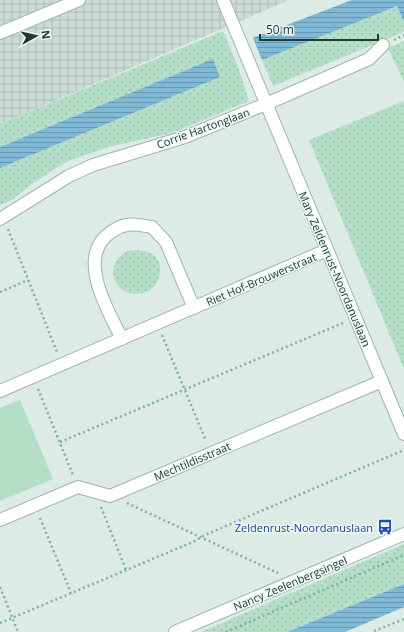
<svg xmlns="http://www.w3.org/2000/svg" width="404" height="632" font-family="'Open Sans',sans-serif">
<style>
.industrial{fill:url(#industrial-grid)}
.grass{fill:url(#grass-dots)}
.green{fill:#b4dec7}
.water{fill:url(#water-rules)}
.lines{fill:none;stroke-linecap:round;stroke-linejoin:round}
.street-casing{stroke:#a0b3af;stroke-width:14}
.secondary-casing{stroke:#9cb7b2;stroke-width:14}
.path{stroke:#7bb1aa;stroke-width:2.5;stroke-dasharray:2 3;stroke-linecap:butt}
.street{stroke:#fff;stroke-width:12}
.secondary{stroke:#fff;stroke-width:12}
.labels{text-anchor:middle;dominant-baseline:central;stroke-width:3;stroke-linejoin:round;paint-order:stroke}
.street-label{font-size:11px;fill:#1e3b39;stroke:#eef7f4}
.transit-label{font-size:11px;fill:#164399;stroke:#eef7f4;text-anchor:end}
</style>
<defs>
<pattern id="industrial-grid" width="8" height="8" patternUnits="userSpaceOnUse"><rect width="8" height="8" fill="#cbdbd6"/><path d="M0 4h8M4 0v8" fill="none" stroke="#aebdb8"/></pattern>
<pattern id="grass-dots" width="8" height="8" patternUnits="userSpaceOnUse"><rect width="8" height="8" fill="#b4dec7"/><path d="M2 2h.1M6 6h.1" fill="none" stroke="#9abfac" stroke-width="1.8" stroke-linecap="round"/></pattern>
<pattern id="water-rules" width="6" height="5" patternUnits="userSpaceOnUse"><rect width="6" height="5" fill="#7fb9d6"/><path d="M0 2.5h6" fill="none" stroke="#6798af"/></pattern>
</defs>
<rect width="100%" height="100%" fill="#ddebe7"/>
<path class="industrial" d="M0,0H289L0,124Z"/>
<g class="grass">
<path d="M397,5L404,22V32L273,86L262,60Z"/>
<path d="M223,31L238,67L249,101L172,133L108,147L66,162L33,183L12,200L0,205V168L220,77L213,60L0,147V124Z"/>
<path d="M404,41V82L388,48Z"/>
<path d="M404,101V369L309,140Z"/>
<path d="M137,250C143,251 148,251 152,254C169,265 158,296 135,294C110,291 106,265 125,252C128,250 134,251 137,250Z"/>
<path d="M404,544V584L287,632H201Z"/>
</g>
<path class="green" d="M20,400L53,479L0,501V408Z"/>
<g class="water">
<path d="M352,0H404V22L397,6L262,60L253,38Z"/>
<path d="M213,59L220,77L0,168V147Z"/>
<path d="M404,584V607L345,632H287Z"/>
</g>
<g class="lines">
<g class="street-casing">
<g id="street">
<path d="M223,0L404,434"/>
<path d="M0,33L79,0"/>
<path d="M0,219L69,176L93,165L185,137L266,104L369,59L383,45"/>
<path d="M122,339C109,312 78,262 106,236C112,231 119,226 127,225C134,223 144,226 152,227L166,242L194,308"/>
<path d="M0,391L327,250"/>
<path d="M0,520L78,487L110,496L382,381"/>
</g>
</g>
<g class="secondary-casing">
<path id="secondary" d="M175,632L404,534"/>
</g>
<g class="path">
<path d="M394,40L404,35"/>
<path d="M8,229L57,352"/>
<path d="M0,292L28,280"/>
<path d="M162,335L206,441"/>
<path d="M38,389L73,475"/>
<path d="M60,442L343,323"/>
<path d="M127,503L278,573"/>
<path d="M101,507L126,570"/>
<path d="M40,518L71,593"/>
<path d="M0,587L18,632"/>
<path d="M0,623L193,542L205,535L404,450"/>
<path d="M374,631L404,619"/>
<path d="M226,632L404,555"/>
</g>
<use href="#street" class="street"/>
<use href="#secondary" class="secondary"/>
</g>
<defs>
<g id="bus-bare" transform="scale(1.2)"><path d="M-5-6H5V4H4V6H2V4H-2V6H-4V4H-5ZM-3.5-4V0h7V-4ZM-3.5 1.2v1.5H-2V1.2ZM2 1.2v1.5H3.5V1.2Z" fill="#1a4fb4" stroke="#eef7f4" stroke-width="2.5" paint-order="stroke"/></g>
</defs>
<g fill-rule="evenodd">
<use href="#bus-bare" x="385" y="527"/>
</g>
<g class="labels">
<g class="street-label">
<text transform="translate(203 128) rotate(-20)">Corrie Hartonglaan</text>
<text transform="translate(335 269) rotate(67)">Mary Zeldenrust-Noordanuslaan</text>
<text transform="translate(261 279) rotate(-23)">Riet Hof-Brouwerstraat</text>
<text transform="translate(192 461) rotate(-23)">Mechtildisstraat</text>
<text transform="translate(290 583) rotate(-23)">Nancy Zeelenbergsingel</text>
</g>
<g class="transit-label">
<text x="373" y="527">Zeldenrust-Noordanuslaan</text>
</g>
</g>
<g transform="translate(36 36) rotate(82)" stroke="#eef7f4" stroke-width="3" paint-order="stroke">
<path d="M0-3L7 15L0 10L-7 15Z" fill="#1e3b39"/>
<text y="-6" font-size="11" font-weight="bold" text-anchor="middle" fill="#1e3b39">N</text>
</g>
<path d="M260 34v6h118v-6" fill="none" stroke="#1e3b39" stroke-width="2"/>
<text x="266" y="34" font-size="12" fill="#1e3b39" stroke="#eef7f4" stroke-width="3" paint-order="stroke">50 m</text>
</svg>
